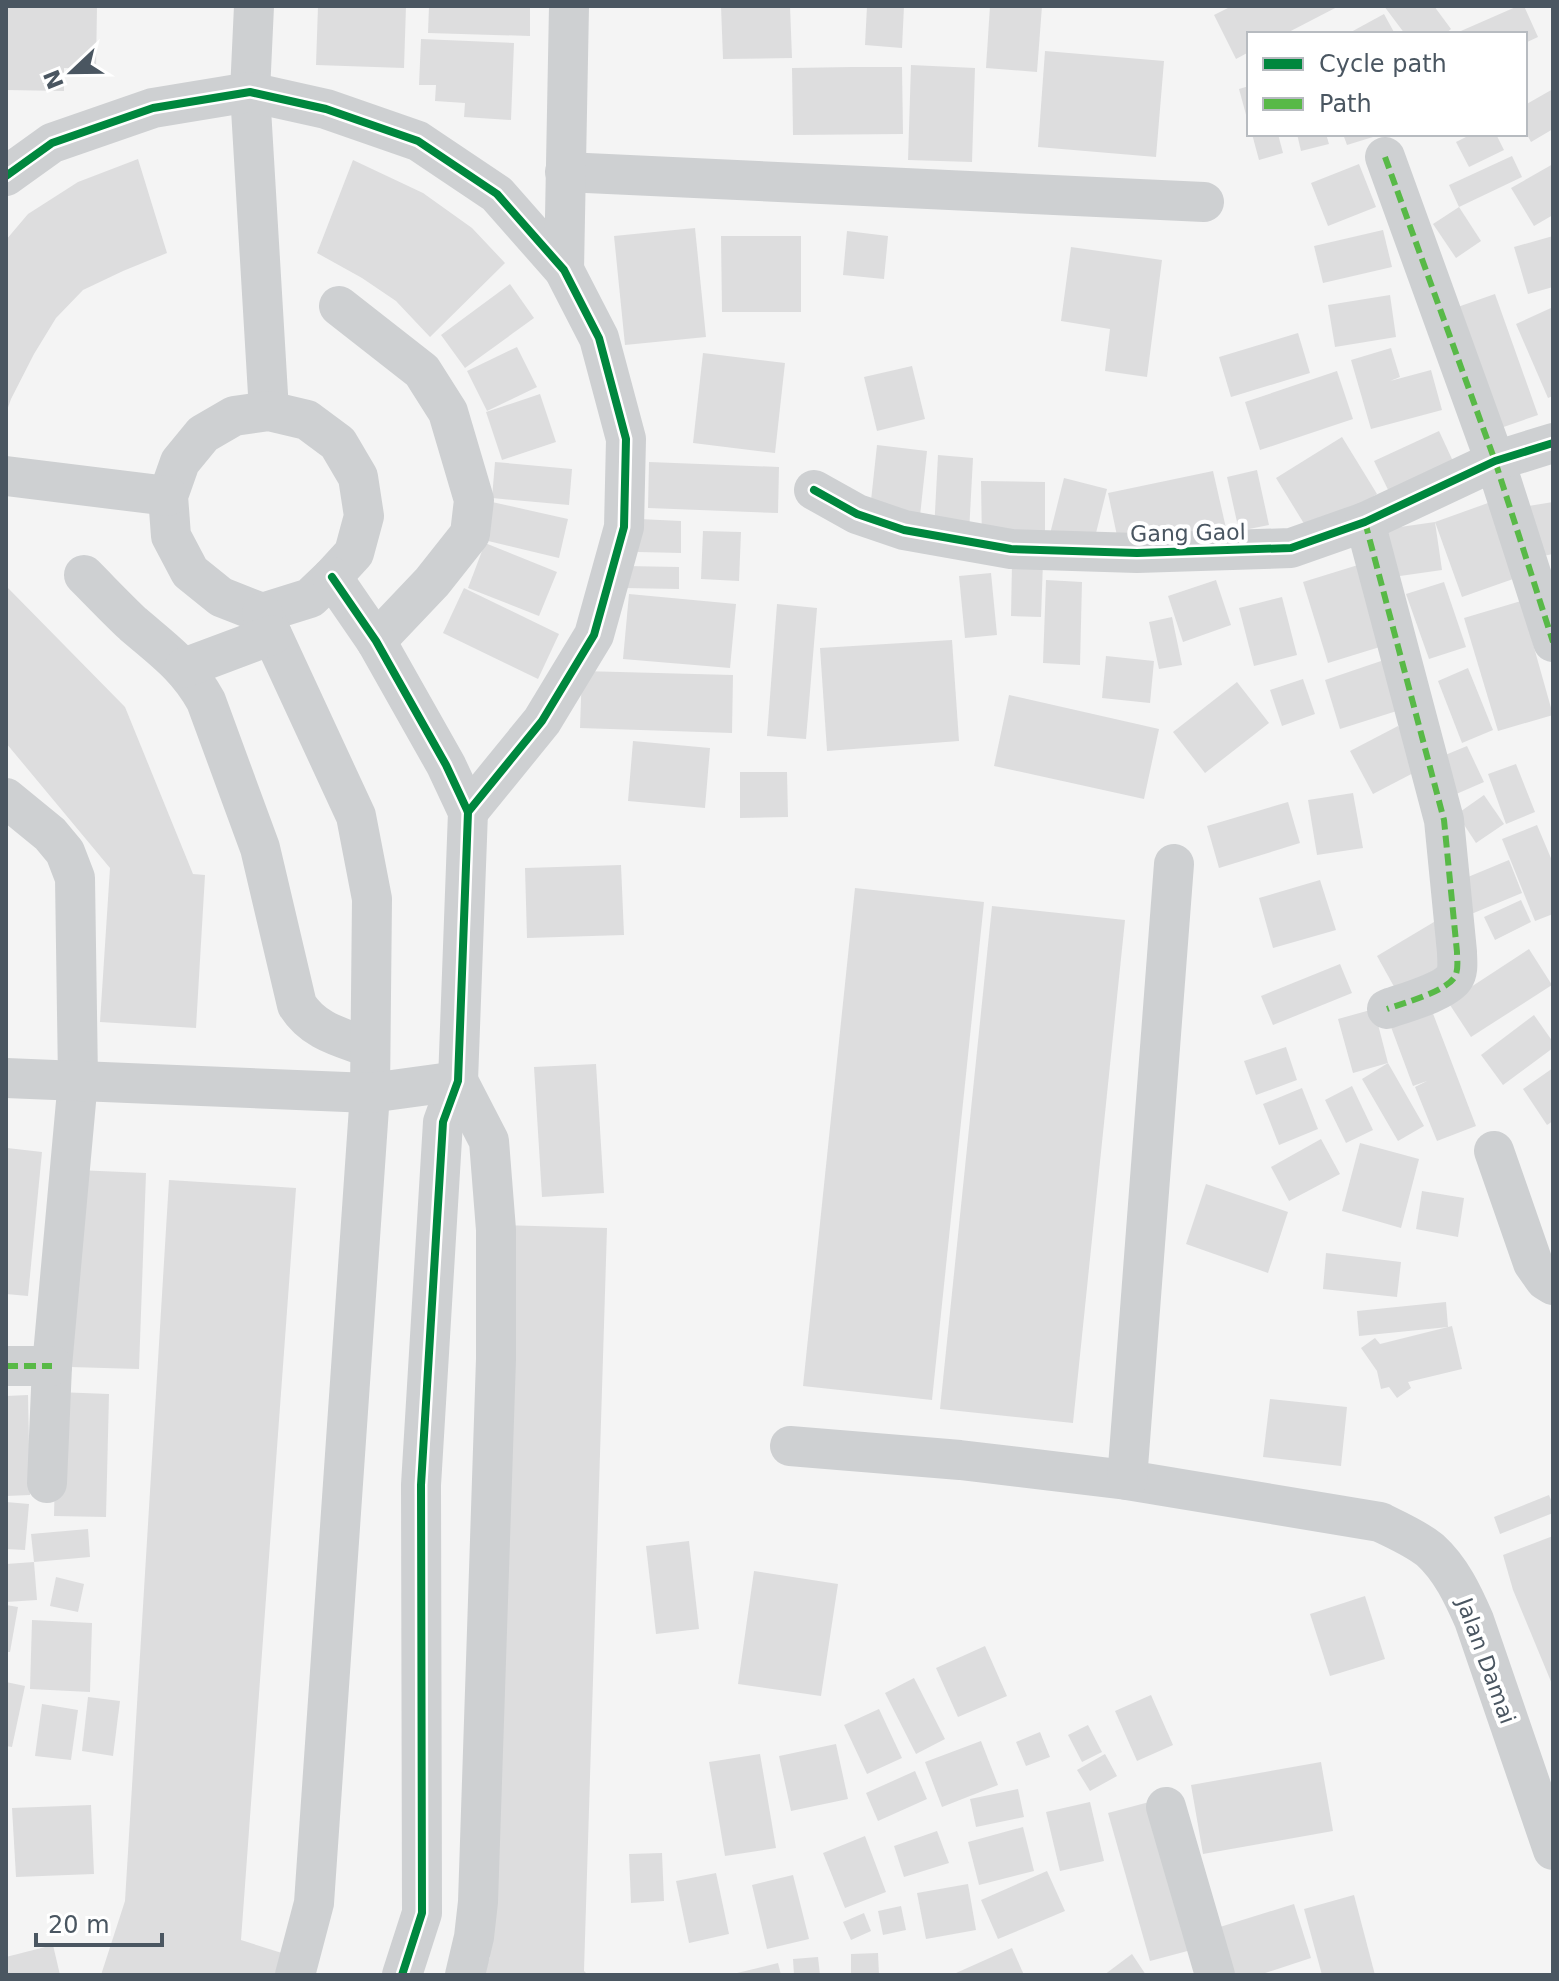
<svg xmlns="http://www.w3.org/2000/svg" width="1559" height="1981" font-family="'DejaVu Sans',sans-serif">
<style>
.building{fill:#ddddde}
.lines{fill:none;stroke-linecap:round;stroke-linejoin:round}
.minor{stroke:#ced0d2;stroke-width:40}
.quiet{stroke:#58b947;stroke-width:6;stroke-dasharray:12 6;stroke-linecap:butt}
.cycleway-casing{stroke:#fff;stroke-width:13}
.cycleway{stroke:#00873e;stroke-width:8}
.labels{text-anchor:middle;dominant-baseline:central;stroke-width:8;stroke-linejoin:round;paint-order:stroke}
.street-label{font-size:22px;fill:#4a5661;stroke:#fff}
</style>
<rect width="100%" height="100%" fill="#f4f4f4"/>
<g class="building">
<path d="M6,6H97L96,69L64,68V91L6,90Z"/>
<path d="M318,6H406L404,68L316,65Z"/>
<path d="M429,6H530V36L428,33Z"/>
<path d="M721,6H790L792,58L723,59Z"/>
<path d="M867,6H904L902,48L865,45Z"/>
<path d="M990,6H1042L1037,72L986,68Z"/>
<path d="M1232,6H1339L1285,34H1249V52L1236,59L1214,15Z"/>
<path d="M1384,6H1434L1451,29L1445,34H1405Z"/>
<path d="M1518,6H1524L1538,37L1525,43V34H1454Z"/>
<path d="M1384,14L1395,34H1352L1351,32Z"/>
<path d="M421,39L514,43L511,120L464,117L465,103L435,101L436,85H419Z"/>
<path d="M1045,51L1164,61L1156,157L1038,147Z"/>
<path d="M911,65L975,68L972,162L908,160Z"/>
<path d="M852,67H902L903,134L793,135L792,68Z"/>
<path d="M1249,86V122H1248L1239,89Z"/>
<path d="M1553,89V129L1531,142L1525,131V105Z"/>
<path d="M1252,134H1278L1283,153L1259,160Z"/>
<path d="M1297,134H1326L1329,144L1301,151Z"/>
<path d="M1343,134H1372L1373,137L1347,145Z"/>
<path d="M1472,134H1496L1504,150L1469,167L1456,142Z"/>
<path d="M1512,156L1522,177L1459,207L1449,185Z"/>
<path d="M138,159L167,253L123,271L83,290L56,318L34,354L11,399L6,413V240L28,214L78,182Z"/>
<path d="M353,160L423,193L472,228L505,263L430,337L396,301L362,278L317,253Z"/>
<path d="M1359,164L1376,207L1328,226L1311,183Z"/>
<path d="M1553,164V215L1534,226L1511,188Z"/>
<path d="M1459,207L1481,241L1456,258L1433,224Z"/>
<path d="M695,228L706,337L625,345L614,236Z"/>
<path d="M1383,230L1392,267L1323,283L1314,246Z"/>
<path d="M847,231L888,236L884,279L843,275Z"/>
<path d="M721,236H801V312H722Z"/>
<path d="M1553,236V287L1528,294L1514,247Z"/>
<path d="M1071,247L1162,260L1147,377L1105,371L1110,329L1061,321Z"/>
<path d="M510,284L534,318L465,368L441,335Z"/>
<path d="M1495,294L1538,415L1492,431L1449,310Z"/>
<path d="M1390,295L1396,337L1335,347L1328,305Z"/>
<path d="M1551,308L1553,314V396L1548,398L1516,324Z"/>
<path d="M1298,333L1310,373L1231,397L1219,357Z"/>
<path d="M517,347L537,387L487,411L467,371Z"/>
<path d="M1391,348L1400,377L1390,381L1431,370L1442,410L1371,429L1351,360Z"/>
<path d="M703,353L785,363L775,453L693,443Z"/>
<path d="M912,366L925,419L877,431L864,377Z"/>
<path d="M1337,371L1353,419L1260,450L1245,402Z"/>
<path d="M540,394L556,442L502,460L486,412Z"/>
<path d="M1439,431L1458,472L1394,502L1374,461Z"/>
<path d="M1342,437L1377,494L1311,535L1276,478Z"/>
<path d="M877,445L927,451L920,516L870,510Z"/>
<path d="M938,455L973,458L969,533L934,531Z"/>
<path d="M495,462L572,469L569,505L492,498Z"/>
<path d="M649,462L779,467L778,513L648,508Z"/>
<path d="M1257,470L1269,525L1239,531L1227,477Z"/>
<path d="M1213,471L1226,528L1120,550L1108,493Z"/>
<path d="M1064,478L1107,489L1092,549L1049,538Z"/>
<path d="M981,481L1045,482V543H982Z"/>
<path d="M492,502L568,519L559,558L484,540Z"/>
<path d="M1553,502V554L1533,558L1523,507Z"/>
<path d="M1488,503L1516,578L1462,597L1435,522L1442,570L1393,577L1386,529L1435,522Z"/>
<path d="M639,519L681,521V553L638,552Z"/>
<path d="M703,531L741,532L739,581L701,579Z"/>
<path d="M485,543L557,572L539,616L468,588Z"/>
<path d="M1012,562H1043L1041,617L1011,616Z"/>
<path d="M1358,565L1383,646L1328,663L1303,582Z"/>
<path d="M626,566L679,567V589L625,588Z"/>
<path d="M991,573L997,635L965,638L959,576Z"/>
<path d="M1046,580L1082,582L1080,665L1043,663Z"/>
<path d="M1216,580L1231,625L1183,642L1168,596Z"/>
<path d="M1444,582L1466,647L1429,659L1406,594Z"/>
<path d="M6,586L125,707L193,874L205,875L196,1028L100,1022L110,868L6,743Z"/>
<path d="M464,588L559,634L538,679L443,633Z"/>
<path d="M629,594L736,604L730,668L623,659Z"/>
<path d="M1282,597L1297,655L1254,666L1239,608Z"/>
<path d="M1521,601L1553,715L1498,731L1464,618Z"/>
<path d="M777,604L817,608L806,739L767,736Z"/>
<path d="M1172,617L1182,665L1159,669L1149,622Z"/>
<path d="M952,640L959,741L827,751L820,648Z"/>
<path d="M1106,656L1154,661L1150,703L1102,698Z"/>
<path d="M1387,659L1403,709L1340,729L1325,680Z"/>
<path d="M1468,668L1493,730L1462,743L1438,681Z"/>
<path d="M582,671L733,675L732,733L580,728Z"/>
<path d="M1303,679L1315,714L1282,726L1270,690Z"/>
<path d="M1237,682L1269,723L1205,773L1173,732Z"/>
<path d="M1009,695L1159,729L1144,799L994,766Z"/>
<path d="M1398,726L1421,769L1373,794L1350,751Z"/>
<path d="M633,741L710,748L705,808L628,801Z"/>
<path d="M1467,746L1484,782L1454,795L1438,758Z"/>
<path d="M1516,764L1535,812L1506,824L1488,774Z"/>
<path d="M740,772H787L788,817L740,818Z"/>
<path d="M1353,793L1363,848L1317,855L1308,800Z"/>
<path d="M1484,795L1504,824L1476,843L1457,814Z"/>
<path d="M1288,802L1300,843L1219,868L1207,826Z"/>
<path d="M1537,825L1553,863V914L1535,921L1502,839Z"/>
<path d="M1509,860L1522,893L1464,917L1451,884Z"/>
<path d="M621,865L624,935L527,938L525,868Z"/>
<path d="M1320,880L1336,930L1273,948L1259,898Z"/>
<path d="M855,888L984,902L932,1400L803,1386Z"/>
<path d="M1521,900L1531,922L1495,940L1484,917Z"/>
<path d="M992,906L1125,920L1073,1423L940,1409Z"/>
<path d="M1434,922L1455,958L1397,992L1377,956Z"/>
<path d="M1529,949L1552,985L1471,1037L1448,1002Z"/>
<path d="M1340,964L1352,993L1273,1025L1261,996Z"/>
<path d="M1374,1009L1388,1063L1424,1126L1398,1141L1362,1079L1388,1063L1353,1073L1338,1019Z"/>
<path d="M1432,1011L1476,1126L1437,1141L1415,1087L1427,1081L1413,1086L1391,1027Z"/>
<path d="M1534,1015L1553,1042V1048L1503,1085L1481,1055Z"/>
<path d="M1286,1047L1297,1080L1256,1095L1244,1061Z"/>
<path d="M596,1064L604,1193L542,1197L534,1067Z"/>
<path d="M1553,1068V1121L1547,1125L1523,1089Z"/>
<path d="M1352,1086L1373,1130L1346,1143L1325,1100Z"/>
<path d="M1302,1088L1318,1129L1279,1145L1263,1104Z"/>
<path d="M1321,1139L1340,1174L1289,1201L1271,1167Z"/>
<path d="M1360,1143L1419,1159L1401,1228L1342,1211Z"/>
<path d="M7,1148L42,1152L28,1296L6,1294Z"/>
<path d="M77,1170L146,1173L139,1369L70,1367Z"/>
<path d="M169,1180L296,1188L241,1940L285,1954L279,1975H101L125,1901Z"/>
<path d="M1206,1184L1288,1212L1268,1273L1186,1244Z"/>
<path d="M1422,1191L1464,1198L1458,1237L1416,1229Z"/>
<path d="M502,1225L607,1228L584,1971L588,1975H483L490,1957L486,1955Z"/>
<path d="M1326,1253L1401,1262L1397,1297L1323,1289Z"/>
<path d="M1446,1302L1448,1327L1359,1336L1357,1311Z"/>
<path d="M1452,1326L1462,1369L1408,1382L1411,1388L1397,1398L1389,1387L1381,1389L1377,1371L1361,1348L1375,1338L1380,1344Z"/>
<path d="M57,1392L109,1394L106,1517L54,1516Z"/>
<path d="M28,1395L30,1495L6,1496V1396Z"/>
<path d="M1270,1399L1347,1407L1341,1466L1263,1457Z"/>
<path d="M1549,1495L1553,1505V1513L1500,1534L1494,1517Z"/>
<path d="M6,1502L29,1504L25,1550L6,1549Z"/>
<path d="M88,1529L90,1557L34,1562L37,1600L6,1602V1564L34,1562L31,1534Z"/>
<path d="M1553,1536V1684H1552L1513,1590L1503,1555Z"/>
<path d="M689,1541L699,1629L656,1634L646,1546Z"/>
<path d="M754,1571L838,1584L821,1696L738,1684Z"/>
<path d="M56,1577L84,1584L78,1612L50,1606Z"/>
<path d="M1365,1596L1385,1659L1330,1676L1310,1614Z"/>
<path d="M6,1605L18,1607L10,1652H6Z"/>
<path d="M32,1620L92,1623L90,1692L30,1689Z"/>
<path d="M985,1646L1007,1696L958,1717L936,1668Z"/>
<path d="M914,1678L945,1739L916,1754L885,1693Z"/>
<path d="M6,1682L25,1686L12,1747L6,1746Z"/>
<path d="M1151,1695L1173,1745L1137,1761L1115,1711Z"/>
<path d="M88,1697L120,1701L113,1756L82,1751Z"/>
<path d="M42,1704L78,1710L71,1760L35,1756Z"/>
<path d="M879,1709L902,1758L867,1774L844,1725Z"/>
<path d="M1088,1725L1102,1752L1082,1762L1068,1735Z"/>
<path d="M1040,1732L1050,1757L1026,1766L1016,1742Z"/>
<path d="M981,1741L998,1785L942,1807L925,1762Z"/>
<path d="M836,1744L848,1799L791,1811L779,1756Z"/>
<path d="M760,1754L776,1848L725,1856L709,1762Z"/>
<path d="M1105,1754L1117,1776L1090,1791L1077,1770Z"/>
<path d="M1321,1762L1333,1831L1203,1854L1191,1785Z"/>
<path d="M915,1771L927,1799L878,1821L866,1793Z"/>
<path d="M1018,1789L1024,1817L976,1827L970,1799Z"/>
<path d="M1153,1801L1195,1949L1150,1961L1108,1813Z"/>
<path d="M1090,1802L1104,1861L1060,1871L1046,1812Z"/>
<path d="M91,1805L94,1874L16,1877L12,1808Z"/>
<path d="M1023,1827L1034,1871L979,1885L968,1842Z"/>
<path d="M937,1831L949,1863L904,1877L894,1846Z"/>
<path d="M865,1836L886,1892L845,1908L823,1853Z"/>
<path d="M662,1853L664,1901L631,1903L629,1854Z"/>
<path d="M1047,1871L1065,1911L998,1939L981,1900Z"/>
<path d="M716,1873L729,1934L689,1943L676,1881Z"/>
<path d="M793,1875L809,1939L767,1949L752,1885Z"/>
<path d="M968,1884L976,1930L926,1939L917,1893Z"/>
<path d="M1354,1895L1375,1975H1322L1304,1909Z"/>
<path d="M1294,1904L1311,1958L1259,1975H1220L1207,1931Z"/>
<path d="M901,1906L906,1930L883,1935L878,1911Z"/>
<path d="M864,1913L871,1931L851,1940L843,1922Z"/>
<path d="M53,1945L60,1975H6V1957Z"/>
<path d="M1012,1948L1024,1975H957L956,1973Z"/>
<path d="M878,1953L879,1975H851V1954Z"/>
<path d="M1132,1954L1146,1975H1104Z"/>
<path d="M818,1957L820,1975H794L793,1959Z"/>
<path d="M778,1963L781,1975H733V1974Z"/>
</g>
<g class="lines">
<g class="minor">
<path d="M254,6L250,92L269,411"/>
<path d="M1385,157L1495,461L1553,642"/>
<path d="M565,172L1204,202"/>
<path d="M6,176L52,143L153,108L250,92L326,109L418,141L497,194L564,270L599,338L626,439L624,527L594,635L542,721L468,812"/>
<path d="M564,270L569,6"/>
<path d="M339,306L422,371L448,412L474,500L470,534L432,582L376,641"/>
<path d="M269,411L307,420L338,443L358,477L364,516L354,553L332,577L310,598L262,613L221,597L190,572L171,536L168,496L180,462L203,434L234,416Z"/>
<path d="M6,476L168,496"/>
<path d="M814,490L857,514L904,530L1011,549L1137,553L1291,548L1365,522L1495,461L1553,443"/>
<path d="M1365,522L1444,820L1457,952C1457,960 1459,971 1454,978C1444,992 1404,1003 1387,1009"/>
<path d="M84,575C100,591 116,608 133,624C162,649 187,666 206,701L260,848L297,1005C314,1032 341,1037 370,1048"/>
<path d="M332,577L376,641L446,765L468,812L458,1081L443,1122L421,1485L422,1913L402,1975"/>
<path d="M262,613L356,816L372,899L370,1093L314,1903L295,1975"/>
<path d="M184,668L272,635"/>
<path d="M6,798L50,834L65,852L75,878L78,1080L52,1366L47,1483"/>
<path d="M6,1078L370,1093L458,1081L489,1141L496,1230V1359L478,1902L474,1937L465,1975"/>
<path d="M1494,1151L1533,1263L1545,1280L1553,1285"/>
<path d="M6,1366H52"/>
<path d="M790,1446L960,1460L1127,1480L1380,1522C1396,1530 1415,1538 1430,1550C1451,1569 1463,1595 1474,1620L1553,1850"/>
<path d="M1127,1480L1174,864"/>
<path d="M1166,1807L1215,1975"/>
</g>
<g class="quiet">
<path d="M1385,157L1495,461L1553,642"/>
<path d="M1365,522L1444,820L1457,952C1457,960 1459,971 1454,978C1444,992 1404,1003 1387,1009"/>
<path d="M6,1366H52"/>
</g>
<g class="cycleway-casing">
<g id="cycleway">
<path d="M6,176L52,143L153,108L250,92L326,109L418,141L497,194L564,270L599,338L626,439L624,527L594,635L542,721L468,812"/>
<path d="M814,490L857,514L904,530L1011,549L1137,553L1291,548L1365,522L1495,461L1553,443"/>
<path d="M332,577L376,641L446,765L468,812L458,1081L443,1122L421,1485L422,1913L402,1975"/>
</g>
</g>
<use href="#cycleway" class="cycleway"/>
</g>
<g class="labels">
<g class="street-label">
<text transform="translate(1188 533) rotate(-1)">Gang Gaol</text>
<text transform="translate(1486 1661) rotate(70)">Jalan Damai</text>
</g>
</g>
<rect width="1559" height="1981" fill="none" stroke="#4a5661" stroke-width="16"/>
<rect x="1247" y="32" width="280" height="104" fill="#ffffff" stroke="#b7bbc0" stroke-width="2"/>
<rect x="1263" y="58" width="40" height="12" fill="#00873e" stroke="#b7bbc0" stroke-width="2"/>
<text x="1319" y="72" font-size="24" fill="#4a5661">Cycle path</text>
<rect x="1263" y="98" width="40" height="12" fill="#58b947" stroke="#b7bbc0" stroke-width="2"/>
<text x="1319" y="112" font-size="24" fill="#4a5661">Path</text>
<g transform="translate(72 72) rotate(248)" stroke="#ffffff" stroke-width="6" paint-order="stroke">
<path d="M0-6L14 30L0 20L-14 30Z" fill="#4a5661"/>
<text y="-12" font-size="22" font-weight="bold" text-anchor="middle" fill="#4a5661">N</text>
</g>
<path d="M36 1933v12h126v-12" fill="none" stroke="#4a5661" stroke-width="4"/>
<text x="48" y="1933" font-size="24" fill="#4a5661" stroke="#ffffff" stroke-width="6" paint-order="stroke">20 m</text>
</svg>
